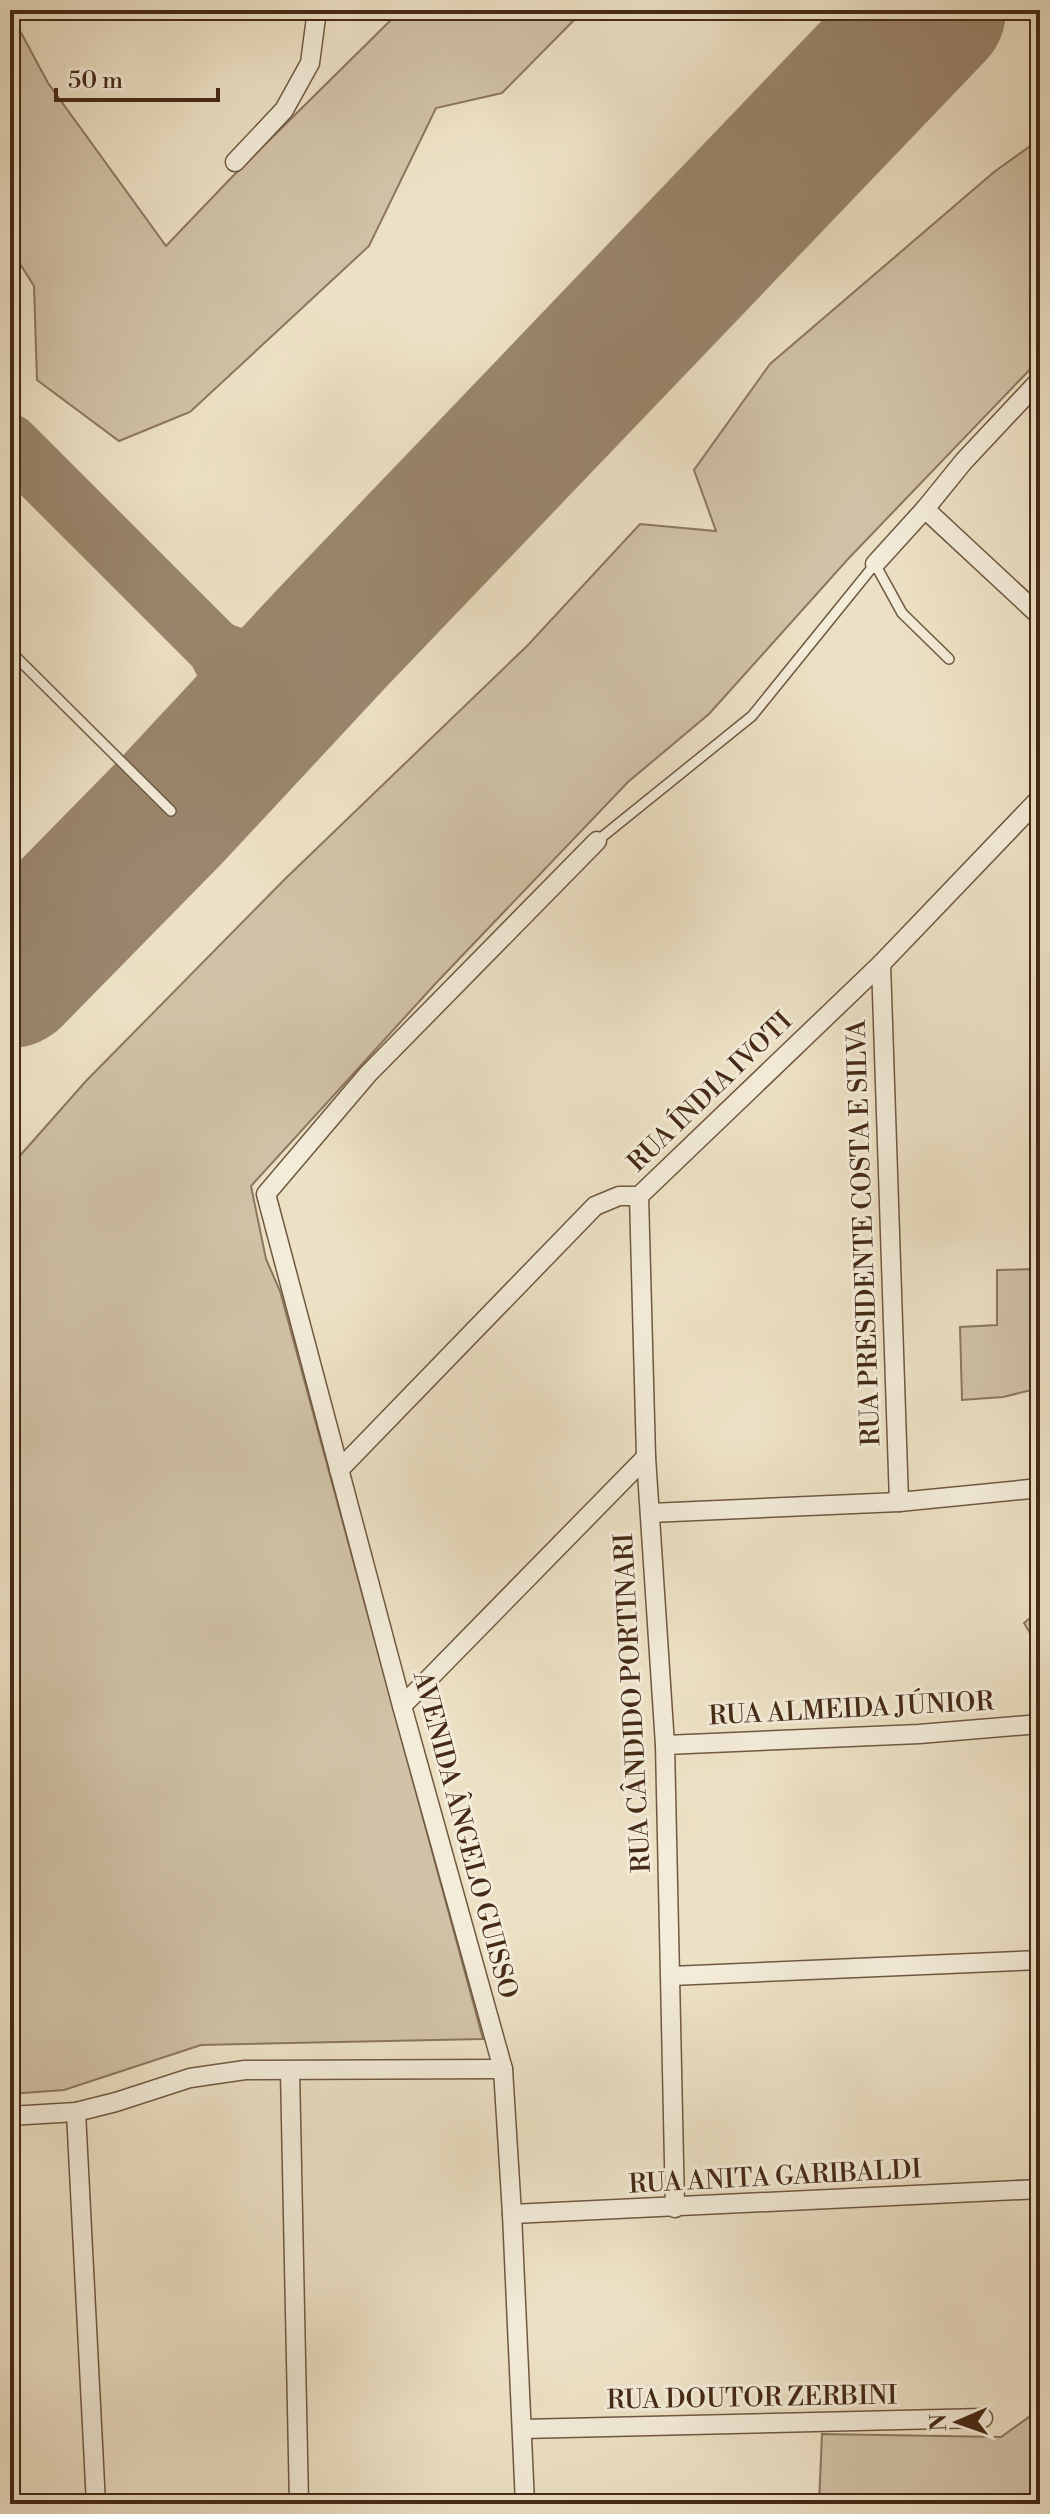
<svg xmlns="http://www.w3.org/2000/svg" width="1050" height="2514" font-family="'Libre Bodoni',serif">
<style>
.green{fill:#d1c2a7;stroke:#8c765e;stroke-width:2}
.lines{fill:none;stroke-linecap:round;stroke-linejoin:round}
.taxiway{stroke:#9a866d;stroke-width:58}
.runway{stroke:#9a866d;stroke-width:146}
.service-casing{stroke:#705841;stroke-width:12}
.minor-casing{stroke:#705841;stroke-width:21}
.path{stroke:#462a15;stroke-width:4;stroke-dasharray:2 4;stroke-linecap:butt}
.service{stroke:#f3ecd9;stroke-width:9}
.minor{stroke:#f3ecd9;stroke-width:18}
.labels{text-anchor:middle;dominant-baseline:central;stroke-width:6;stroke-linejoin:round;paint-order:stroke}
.street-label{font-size:26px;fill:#462a15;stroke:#f3ecd9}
</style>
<rect width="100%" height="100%" fill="#ede1c5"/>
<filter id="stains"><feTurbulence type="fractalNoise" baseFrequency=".0025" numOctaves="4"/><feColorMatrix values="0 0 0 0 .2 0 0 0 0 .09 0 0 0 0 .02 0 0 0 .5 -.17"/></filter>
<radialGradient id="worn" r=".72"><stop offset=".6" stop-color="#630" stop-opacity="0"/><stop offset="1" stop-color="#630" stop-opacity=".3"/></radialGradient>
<g class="green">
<path d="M401,10H584L502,93L436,108L369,246L190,412L119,441L37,380L34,286L10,248V12L48,83L166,246L232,177Z"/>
<path d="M1040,139V359L848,559L709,714L628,782L437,982L251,1186L266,1259L280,1291L483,2039L201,2045L64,2090L10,2094V1167L86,1081L285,879L528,645L640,524L716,531L694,470L770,364L994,172Z"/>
<path d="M1040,1269V1388L1003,1397L962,1400L960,1327L997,1325V1270Z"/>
<path d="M1040,1610V1650L1024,1623Z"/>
<path d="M1040,2409V2504H819L822,2434L1001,2437Z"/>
</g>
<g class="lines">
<g class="taxiway">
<path d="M10,443L216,649C240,690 236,719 218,761"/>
<path d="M216,649C262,669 289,663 331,639"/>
</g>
<path class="runway" d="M10,975L171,811L331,639L933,10"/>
<g class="service-casing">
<g id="service">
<path d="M10,651L171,811"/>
<path d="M597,841L752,716L875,564L902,613L949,659"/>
</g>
</g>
<g class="minor-casing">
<g id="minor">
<path d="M235,162L284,110L310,63L317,10"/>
<path d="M925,509L1040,616"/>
<path d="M875,564L925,509L964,461L1040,380"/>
<path d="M881,964L899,1502"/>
<path d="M639,1196L646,1457L665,1745L675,2208"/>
<path d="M339,1470L595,1206L619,1196H639L881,964L1040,798"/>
<path d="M650,1513L899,1502L1040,1488"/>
<path d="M402,1706L646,1457"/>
<path d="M665,1745L919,1734L1040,1724"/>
<path d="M671,1976L1040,1960"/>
<path d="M290,2071L299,2504"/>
<path d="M76,2112L96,2504"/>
<path d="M10,2116L76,2112L116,2102L190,2078L245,2070L503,2069"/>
<path d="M512,2214L1040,2189"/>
<path d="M523,2429L983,2418"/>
<path d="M525,2504L512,2214L503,2069L402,1706L266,1194L368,1074L597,841"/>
</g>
</g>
<path class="path" d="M10,454L15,448"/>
<use href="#service" class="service"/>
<use href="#minor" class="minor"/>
</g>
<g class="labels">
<g class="street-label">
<text transform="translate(710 1092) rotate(-44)">RUA ÍNDIA IVOTI</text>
<text transform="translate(864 1233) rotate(-92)">RUA PRESIDENTE COSTA E SILVA</text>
<text transform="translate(633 1703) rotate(-93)">RUA CÂNDIDO PORTINARI</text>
<text transform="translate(851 1709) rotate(-3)">RUA ALMEIDA JÚNIOR</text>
<text transform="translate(465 1835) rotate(75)">AVENIDA ÂNGELO GUISSO</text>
<text transform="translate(775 2177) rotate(-3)">RUA ANITA GARIBALDI</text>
<text transform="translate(752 2398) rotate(-1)">RUA DOUTOR ZERBINI</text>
</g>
</g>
<rect width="1050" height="2514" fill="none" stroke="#ede1c5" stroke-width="40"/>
<rect x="12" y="12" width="1026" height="2490" fill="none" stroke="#462a15" stroke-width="4"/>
<rect x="20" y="20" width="1010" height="2474" fill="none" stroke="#462a15" stroke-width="2"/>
<g transform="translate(958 2422) rotate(268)" stroke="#f3ecd9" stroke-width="6" paint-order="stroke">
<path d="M0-6L14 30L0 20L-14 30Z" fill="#462a15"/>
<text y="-12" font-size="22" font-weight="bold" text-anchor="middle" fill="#462a15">N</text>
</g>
<path d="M56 88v12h162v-12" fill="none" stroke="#462a15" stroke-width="4"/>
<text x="68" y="88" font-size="24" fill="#462a15" stroke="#f3ecd9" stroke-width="6" paint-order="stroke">50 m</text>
<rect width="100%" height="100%" filter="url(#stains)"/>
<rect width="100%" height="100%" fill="url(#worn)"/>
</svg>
